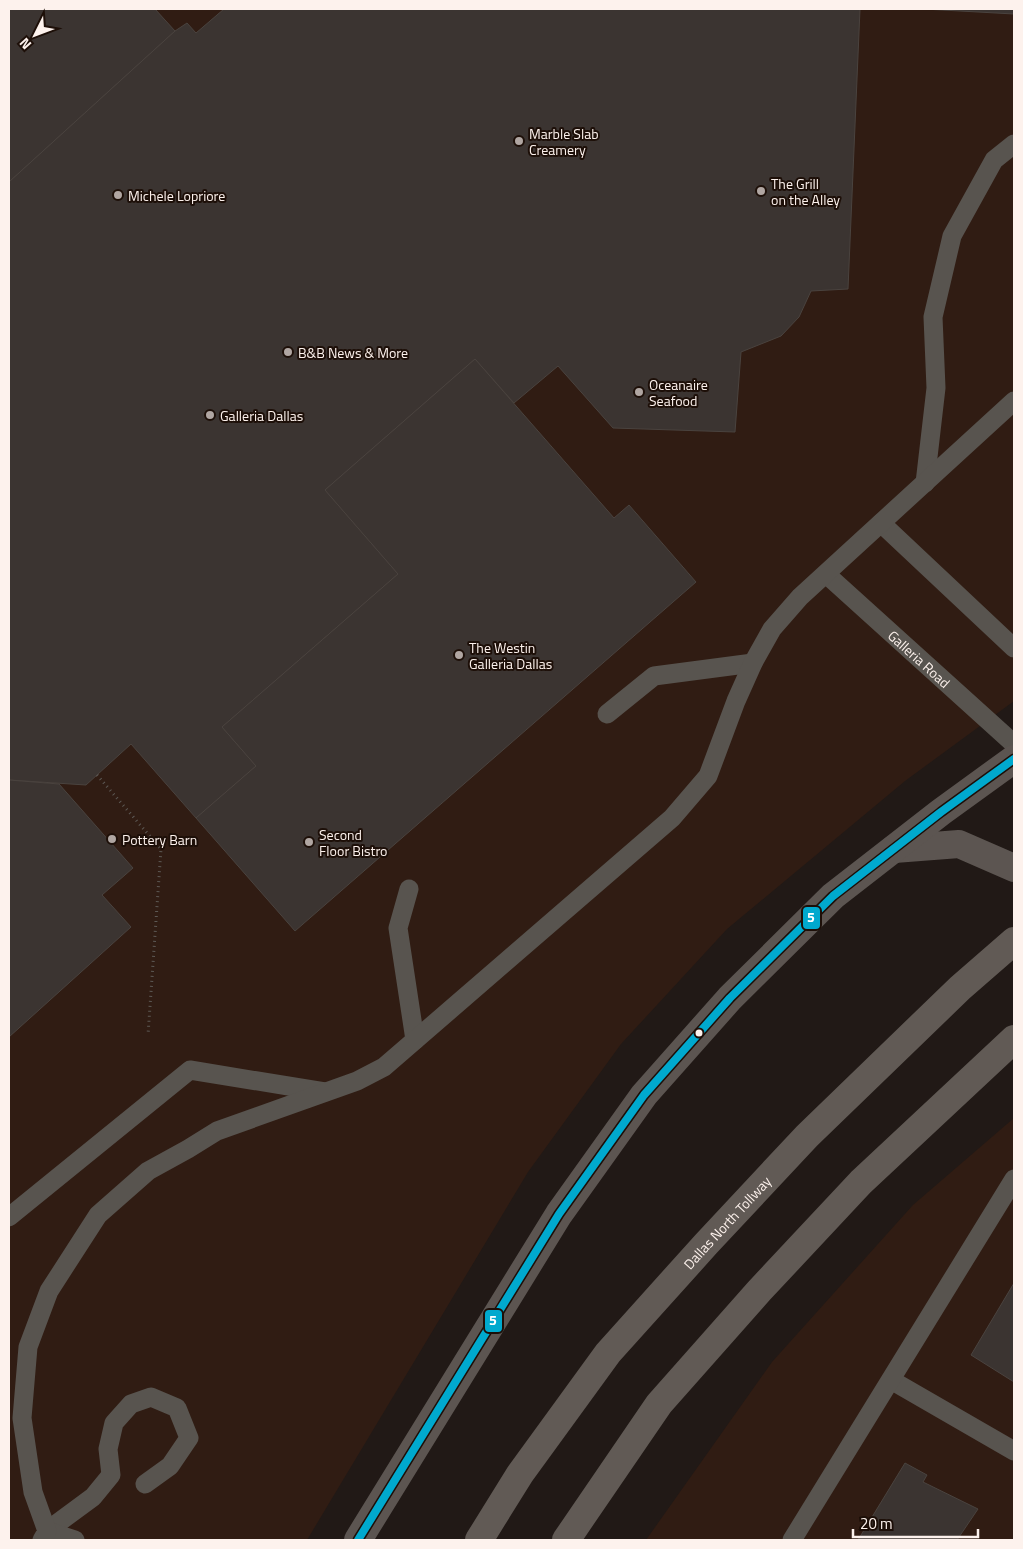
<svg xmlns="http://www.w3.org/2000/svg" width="1023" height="1549" font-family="'Titillium Web',sans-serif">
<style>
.built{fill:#301c13}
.building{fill:#3b3431;stroke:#4a433f}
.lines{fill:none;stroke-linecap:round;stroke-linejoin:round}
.path{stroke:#5d5955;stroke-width:3;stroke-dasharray:1 4;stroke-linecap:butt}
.service{stroke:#58544f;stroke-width:19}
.secondary{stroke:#5c5551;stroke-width:28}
.motorway{stroke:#615a55;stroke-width:28}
.bus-1-casing{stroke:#1d0f08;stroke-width:11}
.bus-1{stroke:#00a9ce;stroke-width:8}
.poi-dot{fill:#b0a6a2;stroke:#1d0f08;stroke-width:2}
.bus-dot{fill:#fdf2ed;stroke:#1d0f08;stroke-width:2}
.labels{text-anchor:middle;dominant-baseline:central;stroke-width:4;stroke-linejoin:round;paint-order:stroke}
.poi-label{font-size:14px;fill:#fdf2ed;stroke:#1d0f08;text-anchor:start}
.street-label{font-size:14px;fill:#fdf2ed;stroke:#1d0f08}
.line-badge{stroke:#1d0f08;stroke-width:2}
.badge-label{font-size:14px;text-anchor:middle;font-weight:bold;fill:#fff}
</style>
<rect width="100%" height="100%" fill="#211916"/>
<g class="built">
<path d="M9,9H1014V701L905,781L727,929L621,1044L528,1172L307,1540H9Z"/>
<path d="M1014,1118V1540H646L772,1362L913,1205Z"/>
</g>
<g class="building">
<path d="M9,9H155L175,31L9,182Z"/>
<path d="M224,9H860L848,289L811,291L799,317L781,336L741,352L735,432L613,428L558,366L514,403L475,359L325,490L398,574L222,727L256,766L196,818L131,744L86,785L9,780V182L175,31L187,23L196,33Z"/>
<path d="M924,9H1014V14Z"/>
<path d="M475,359L614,518L629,505L696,582L295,931L196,818L256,766L222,727L398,574L325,490Z"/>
<path d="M9,780L59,784L133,868L102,895L131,927L9,1037Z"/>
<path d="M1014,1283V1382L971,1355Z"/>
<path d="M905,1463L927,1475L923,1482L978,1509L957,1540H858Z"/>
</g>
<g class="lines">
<path class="path" d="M97,775L161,849L148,1035"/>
<g class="service">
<path d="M925,483L936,388L933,317L952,236L994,160L1014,144"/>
<path d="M881,523L1014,648"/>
<path id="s1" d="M826,574L1014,744"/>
<path d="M607,714L654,676L753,663"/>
<path d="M409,889L398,928L415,1040"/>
<path d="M9,1217L190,1070L325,1092"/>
<path d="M891,1380L1014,1451"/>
<path d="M47,1531L93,1497L111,1475L108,1449L114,1423L131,1404L151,1397L177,1408L189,1438L170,1466L145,1484"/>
<path d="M47,1531L75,1540"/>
<path d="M42,1540L47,1531L33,1492L22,1418L28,1347L49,1291L98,1215L148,1171L188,1149L217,1131L357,1081L384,1067L672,818L708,776L736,701L753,663L772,629L800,597L1014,401"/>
<path d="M792,1540L1014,1179"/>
</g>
<g class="secondary">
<path d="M894,849L959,844L1014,868"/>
<path d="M358,1540L559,1214L644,1095L730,998L833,896L941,812L1014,759"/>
</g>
<g class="motorway">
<path id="s2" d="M479,1540L520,1474L608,1353L706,1244L807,1136L960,988L1014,941"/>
<path d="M566,1540L659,1404L759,1291L861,1182L1014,1039"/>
</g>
<g class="bus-1-casing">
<path id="bus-1" d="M358,1540L559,1214L644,1095L730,998L833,896L941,812L1014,759"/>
</g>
<use href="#bus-1" class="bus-1"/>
</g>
<g class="poi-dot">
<circle cx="519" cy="141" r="5"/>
<circle cx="761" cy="191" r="5"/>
<circle cx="118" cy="195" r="5"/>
<circle cx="288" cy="352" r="5"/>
<circle cx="639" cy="392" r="5"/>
<circle cx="210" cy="415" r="5"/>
<circle cx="459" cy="655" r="5"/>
<circle cx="112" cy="839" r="5"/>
<circle cx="309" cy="842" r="5"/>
</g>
<circle class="bus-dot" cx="699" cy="1033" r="4.5"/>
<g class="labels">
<g class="poi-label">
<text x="529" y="133">Marble Slab<tspan x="529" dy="16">Creamery</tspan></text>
<text x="771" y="183">The Grill<tspan x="771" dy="16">on the Alley</tspan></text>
<text x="128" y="195">Michele Lopriore</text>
<text x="298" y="352">B&amp;B News &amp; More</text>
<text x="649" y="384">Oceanaire<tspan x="649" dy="16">Seafood</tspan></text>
<text x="220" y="415">Galleria Dallas</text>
<text x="469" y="647">The Westin<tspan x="469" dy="16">Galleria Dallas</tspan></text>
<text x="319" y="834">Second<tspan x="319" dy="16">Floor Bistro</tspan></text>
<text x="122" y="839">Pottery Barn</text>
</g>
<g class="street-label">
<text stroke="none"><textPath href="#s1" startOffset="126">Galleria Road</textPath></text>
<text stroke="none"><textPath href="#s2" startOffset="404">Dallas North Tollway</textPath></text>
</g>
</g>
<g class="line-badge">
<rect x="802" y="906" width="19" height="24" rx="5" fill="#00a9ce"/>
<rect x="484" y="1309" width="19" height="24" rx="5" fill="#00a9ce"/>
</g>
<g class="badge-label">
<text x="811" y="922">5</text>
<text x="493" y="1325">5</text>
</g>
<rect width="1023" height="1549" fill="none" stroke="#fdf2ed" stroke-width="20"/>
<g transform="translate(35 35) rotate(228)" stroke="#1d0f08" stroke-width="4" paint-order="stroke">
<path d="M0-4L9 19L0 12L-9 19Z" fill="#fdf2ed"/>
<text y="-8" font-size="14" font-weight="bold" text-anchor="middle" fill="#fdf2ed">N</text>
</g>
<path d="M853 1529v8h125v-8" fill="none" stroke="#fdf2ed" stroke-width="2.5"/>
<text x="860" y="1529" font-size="15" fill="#fdf2ed" stroke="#1d0f08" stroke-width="4" paint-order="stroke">20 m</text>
</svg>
